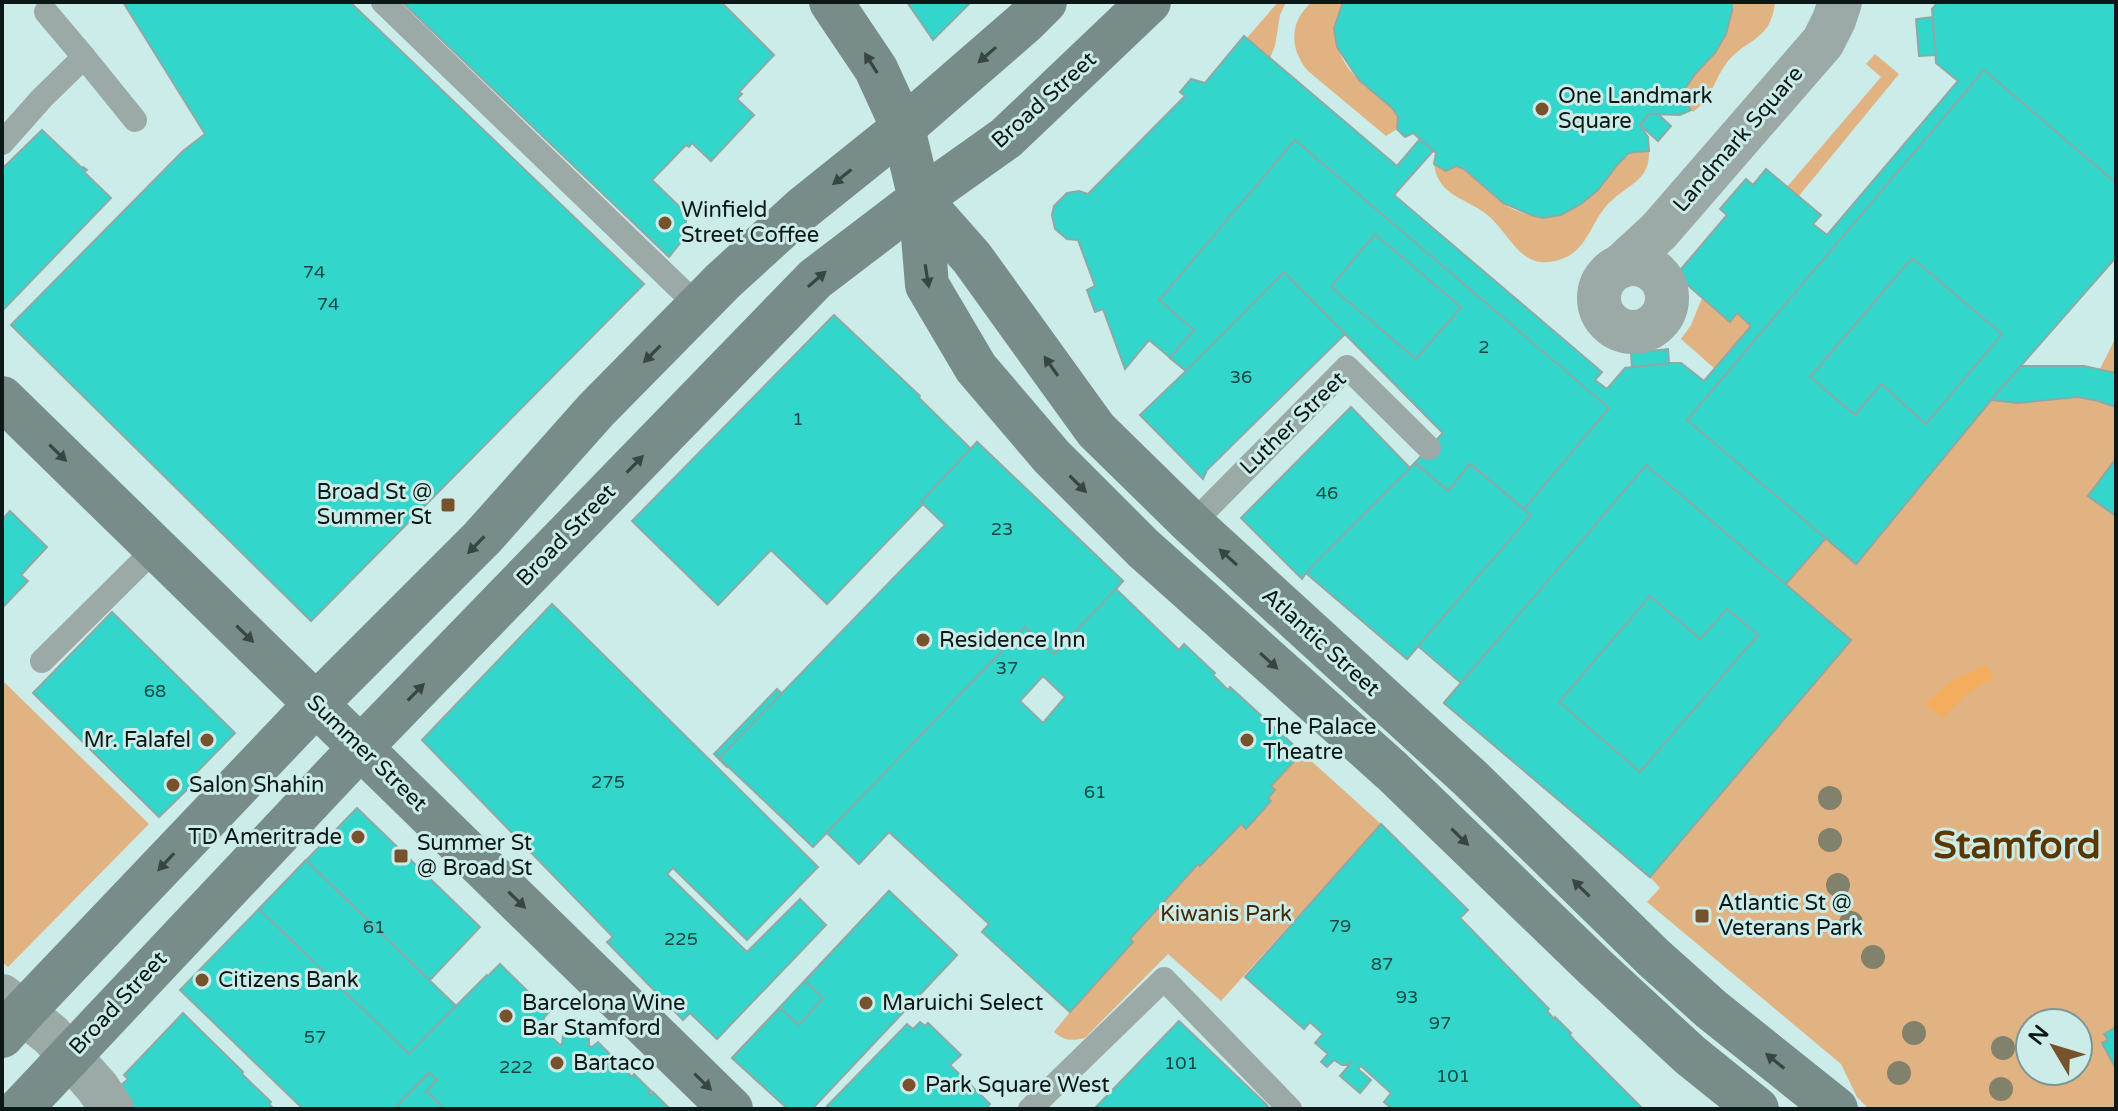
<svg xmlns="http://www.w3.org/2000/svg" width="2118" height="1111" font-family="'Varela Round',sans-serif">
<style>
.green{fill:#e2b382;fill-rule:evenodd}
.water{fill:#f3ad5c}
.building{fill:#33d6cb;stroke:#8baaa7;stroke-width:2;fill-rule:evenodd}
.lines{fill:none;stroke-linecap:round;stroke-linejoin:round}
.service{stroke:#9ba9a7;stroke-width:24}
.minor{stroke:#9ba9a7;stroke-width:44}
.secondary{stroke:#788c8a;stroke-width:44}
.tree{fill:#82826c}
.oneway{fill:#374645}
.poi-dot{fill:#76532c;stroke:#cbece8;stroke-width:3}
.labels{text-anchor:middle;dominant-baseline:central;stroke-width:6;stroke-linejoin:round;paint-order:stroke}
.number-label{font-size:18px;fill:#164844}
.poi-label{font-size:22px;fill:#0c1817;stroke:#cbece8;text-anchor:start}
.street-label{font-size:22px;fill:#0c1817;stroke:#cbece8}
.park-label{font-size:22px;fill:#472b07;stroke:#cbece8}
.town-label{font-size:38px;font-weight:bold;fill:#5a3601;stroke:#cbece8}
</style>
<rect width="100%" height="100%" fill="#cbece8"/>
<g class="green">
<path d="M1278,2H1286L1280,15L1275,46L1270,58L1247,38Z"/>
<path d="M1312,2H1343C1326,38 1340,66 1370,90C1381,98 1390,104 1398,116L1397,129L1386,136L1308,71C1289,49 1289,21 1312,2Z"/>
<path d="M1732,2H1775C1774,11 1772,19 1768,26C1758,41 1740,46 1729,60C1714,78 1714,96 1693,112C1690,108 1684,102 1683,96C1681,83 1709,62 1716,50C1726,35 1732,20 1732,2Z"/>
<path d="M1875,54L1899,74L1798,197L1787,187L1881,77L1866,64Z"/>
<path d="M1639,151H1649C1650,181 1628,184 1610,202C1592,219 1588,249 1564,258C1520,276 1511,232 1485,213C1463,197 1438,195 1434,164L1446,171L1456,166C1473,172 1482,186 1495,197C1520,218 1546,222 1575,207C1602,193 1612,158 1639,151Z"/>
<path d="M1702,298L1729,321L1737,313L1751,326L1714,368L1681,339L1691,325Z"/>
<path d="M2116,337V459L2088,496L2116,516V1027L2104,1033L2108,1040L2102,1043L2116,1069V1109H1869L1857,1097L1841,1064L1647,902L1660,888L1650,877L1851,640L1785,585L1826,538L1856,564L2020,366L2069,365L2100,369ZM2030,1023H2078V1071H2030Z"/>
<path d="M2,680L149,824L8,967L2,962Z"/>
<path d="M1298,749L1381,824L1221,1001L1168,954L1085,1038C1071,1041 1065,1041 1054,1032L1070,1012L1133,942L1130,939L1198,864L1200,865L1241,824L1247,829L1271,801L1268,798L1271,786L1298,758L1294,753Z"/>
</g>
<path class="water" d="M1986,665L1994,677L1966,694L1943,718L1925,704L1953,680Z"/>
<g class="building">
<path d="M123,2H350L644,284L311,621L11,325L183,151L205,134Z"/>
<path d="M402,2H721L774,55L739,92L742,94L737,99L754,115L711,161L692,143L689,147L686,145L652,180L680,207L686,219V232L684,238L669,257Z"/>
<path d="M907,2H971L933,40Z"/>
<path d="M1343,2H1732V11L1726,34L1715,53L1695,74L1683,92V98L1691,110L1680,115L1649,114L1640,125L1648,137L1649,151L1634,152L1628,154L1618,164L1598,190L1581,204L1561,215L1543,218L1531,215L1503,203L1464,169L1456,166L1446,171L1434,164L1436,153L1413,133L1405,137L1397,129L1398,117L1392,108L1359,80L1337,47L1334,28Z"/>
<path d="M1938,2H2116V257L2020,366H2084L2116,373V407L2098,401L2078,397L2018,403L1991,400L1856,564L1826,538L1785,585L1851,640L1650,877L1444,703L1461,683L1418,646L1407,659L1306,573L1302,579L1241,518L1351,407L1410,468L1443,433L1345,334L1207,470L1203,479L1140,415L1186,371L1149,340L1125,369L1103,309L1095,312L1087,290L1095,286L1078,240L1067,239L1055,229L1052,215L1054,206L1067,193L1079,191L1088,194L1185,96L1180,92L1191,79L1205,83L1244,36L1397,166L1420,139L1433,151L1394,195L1602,372L1595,380L1607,389L1625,368L1669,363H1681L1704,381L1751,326L1737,313L1730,322L1676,275L1727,215L1720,209L1746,179L1753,185L1766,169L1821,215L1813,224L1827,235L1958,81L1936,63L1932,9Z"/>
<path d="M1932,17L1936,55L1919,56L1916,19Z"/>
<path d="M1984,70L2116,183V257L1991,400L1856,564L1687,420ZM1912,258L2002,334L1926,424L1881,384L1855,415L1810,377Z"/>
<path d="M1649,114H1658L1671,126L1658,141L1640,125Z"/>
<path d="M42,130L82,168L83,167L87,170L84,172L111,198L2,311V169Z"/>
<path d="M1295,140L1609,408L1524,509L1470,464L1448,491L1415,463L1443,433L1284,272L1186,371L1170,358L1194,330L1159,300ZM1375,234L1461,307L1416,359L1331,287Z"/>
<path d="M834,315L920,396L919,398L971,449L977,442L1123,581L1116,589L1179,650L1184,644L1215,673L1213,675L1228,690L1230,687L1298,749L1294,753L1298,757L1271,786L1275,790L1268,798L1271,801L1246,829L1241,824L1200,866L1198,864L1130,939L1133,942L1070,1012L982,932L989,924L889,832L859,864L825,831L812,844L730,764L727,767L714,754L777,689L784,696L950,526L925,502L827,604L771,550L718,605L632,521ZM1043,676L1065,697L1043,723L1020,701Z"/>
<path d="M1668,349L1669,363L1632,367L1631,353Z"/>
<path d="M977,442L1123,581L1054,654L1025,627L813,847L719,758L945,525L921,502Z"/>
<path d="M2116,459V516L2088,496Z"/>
<path d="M2116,459V516L2088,496Z"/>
<path d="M1415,463L1448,491L1470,464L1531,515L1407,659L1306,573Z"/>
<path d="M1646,465L1851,640L1650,877L1444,703ZM1650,596L1700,639L1727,609L1758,635L1640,772L1559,702Z"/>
<path d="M10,511L47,547L21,575L28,581L2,608V520Z"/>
<path d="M552,604L818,867L747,940L673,868L667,874L747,952L800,899L826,925L717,1039L690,1013L683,1020L607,942L613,937L422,740Z"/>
<path d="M112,612L235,733L194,775L198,779L159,817L33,693Z"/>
<path d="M357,808L480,927L429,981L456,1006L487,975L488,976L500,964L549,1012L543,1019L551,1027L546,1032L560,1045L562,1044L563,1034L589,1035V1046L592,1047L598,1042L632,1077L634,1074L651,1091L649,1092L651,1095L653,1092L670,1109H445L426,1091L437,1080L429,1073L394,1109H303L180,990Z"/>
<path d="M1381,824L1468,910L1460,918L1549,1009L1547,1011L1554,1019L1555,1017L1571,1033L1569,1034L1574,1040L1643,1109H1392L1384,1102L1391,1093L1361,1066L1358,1069L1371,1080L1360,1093L1340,1076L1353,1061L1348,1065H1342L1334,1060L1327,1067L1321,1062L1328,1054L1315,1043L1323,1034L1310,1022L1304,1029L1245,977Z"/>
<path d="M306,860L456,1006L409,1054L259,909Z"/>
<path d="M889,891L957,955L812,1109H788L732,1058Z"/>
<path d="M889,891L957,955L812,1109H788L732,1058L780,1008L799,1025L823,998L805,981Z"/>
<path d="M183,1013L243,1072L242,1074L271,1102L269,1104L274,1109H94L128,1079L124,1075Z"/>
<path d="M1179,1021L1267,1105L1269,1109H1094Z"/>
<path d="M920,1022L925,1026L928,1023L961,1055L950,1065L990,1104L986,1109H830L827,1106L907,1024L913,1029Z"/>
<path d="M2116,1027V1069L2102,1043L2108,1040L2104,1034Z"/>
<path d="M429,1073L437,1080L426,1091L445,1109H394Z"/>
</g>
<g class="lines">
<g class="service">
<path d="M383,2L699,307"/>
<path d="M46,12L84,57"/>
<path d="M2,143L42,98L84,57L135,120"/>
<path d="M1192,524L1347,367L1429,448"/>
<path d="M42,661L156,548"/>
<path d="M1030,1109L1164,979L1290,1109"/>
</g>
<g class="minor">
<circle cx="1633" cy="298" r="34"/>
<path d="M1621,266L1659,231L1823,42L1834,20L1840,2"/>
<path d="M2,996L51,1035L97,1087L112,1109"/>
</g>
<g class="secondary">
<path d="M831,2L876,69L903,128L920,199L927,285L976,368L1052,457L1143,548L1392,771L1597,969L1690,1055L1757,1109"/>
<path d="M920,199L972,258L1096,430L1192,524L1470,778L1654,958L1711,1009L1836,1109"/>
<path d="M2,398L731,1109"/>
<path d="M2,1036L23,1012L316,704L482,538L596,410L723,281L802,209L903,128L1025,22L1045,2"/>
<path d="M20,1109L361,747L815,279L920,199L1006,138L1149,2"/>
</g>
</g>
<g class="tree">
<circle cx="1830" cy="798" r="12"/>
<circle cx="1830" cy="840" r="12"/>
<circle cx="1838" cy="885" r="12"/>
<circle cx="1851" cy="923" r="12"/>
<circle cx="1873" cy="957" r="12"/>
<circle cx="1914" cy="1033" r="12"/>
<circle cx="2003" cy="1048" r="12"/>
<circle cx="1899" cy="1073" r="12"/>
<circle cx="2001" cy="1089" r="12"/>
</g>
<defs><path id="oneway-solid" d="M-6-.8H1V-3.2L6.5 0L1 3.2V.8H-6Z" transform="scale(2)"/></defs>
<g class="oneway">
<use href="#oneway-solid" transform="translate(987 55) rotate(139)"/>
<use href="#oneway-solid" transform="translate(871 63) rotate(-122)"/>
<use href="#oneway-solid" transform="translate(842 177) rotate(141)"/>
<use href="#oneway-solid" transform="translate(927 276) rotate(81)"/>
<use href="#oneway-solid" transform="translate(817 279) rotate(-41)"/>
<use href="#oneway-solid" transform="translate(652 354) rotate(135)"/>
<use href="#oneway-solid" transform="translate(1051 366) rotate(-125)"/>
<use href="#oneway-solid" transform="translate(58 453) rotate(44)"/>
<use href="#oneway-solid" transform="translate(635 464) rotate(-46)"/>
<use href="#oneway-solid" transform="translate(1078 484) rotate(45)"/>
<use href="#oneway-solid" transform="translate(476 545) rotate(134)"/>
<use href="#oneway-solid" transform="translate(1228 557) rotate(-138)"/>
<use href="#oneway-solid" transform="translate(245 634) rotate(44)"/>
<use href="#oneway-solid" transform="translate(1269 661) rotate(42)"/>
<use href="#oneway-solid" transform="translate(416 692) rotate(-46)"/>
<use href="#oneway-solid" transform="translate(1460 837) rotate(44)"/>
<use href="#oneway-solid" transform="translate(166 862) rotate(133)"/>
<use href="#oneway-solid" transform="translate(1581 888) rotate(-135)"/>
<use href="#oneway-solid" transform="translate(517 900) rotate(44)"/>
<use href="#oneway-solid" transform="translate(1775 1061) rotate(-141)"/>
<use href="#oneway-solid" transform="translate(703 1082) rotate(44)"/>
</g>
<g class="poi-dot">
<circle cx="1542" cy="109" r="8"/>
<circle cx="665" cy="223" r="8"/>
<rect x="440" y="497" width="16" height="16" rx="4"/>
<circle cx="923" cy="640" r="8"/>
<circle cx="207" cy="740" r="8"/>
<circle cx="1247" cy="740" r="8"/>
<circle cx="173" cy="785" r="8"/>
<circle cx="358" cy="837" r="8"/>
<rect x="393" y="848" width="16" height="16" rx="4"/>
<rect x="1694" y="908" width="16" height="16" rx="4"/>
<circle cx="202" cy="980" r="8"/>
<circle cx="866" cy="1003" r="8"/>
<circle cx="506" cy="1016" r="8"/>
<circle cx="557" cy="1063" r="8"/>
<circle cx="909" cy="1085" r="8"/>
</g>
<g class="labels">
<g class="number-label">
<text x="314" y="272">74</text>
<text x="328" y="304">74</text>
<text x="1484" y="347">2</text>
<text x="1241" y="377">36</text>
<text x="798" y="419">1</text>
<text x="1327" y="493">46</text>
<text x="1002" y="529">23</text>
<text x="1007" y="668">37</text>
<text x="155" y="691">68</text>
<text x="608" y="782">275</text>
<text x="1095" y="792">61</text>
<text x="1340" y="926">79</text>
<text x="374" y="927">61</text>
<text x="681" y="939">225</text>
<text x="1382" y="964">87</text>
<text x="1407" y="997">93</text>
<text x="1440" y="1023">97</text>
<text x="315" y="1037">57</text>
<text x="1181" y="1063">101</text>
<text x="516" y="1067">222</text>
<text x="1453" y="1076">101</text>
</g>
<g class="poi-label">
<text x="1558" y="96">One Landmark<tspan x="1558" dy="25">Square</tspan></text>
<text x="681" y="210">Winfield<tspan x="681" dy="25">Street Coffee</tspan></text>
<text x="432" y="492" text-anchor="end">Broad St @<tspan x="432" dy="25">Summer St</tspan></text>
<text x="939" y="640">Residence Inn</text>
<text x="1263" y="727">The Palace<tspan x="1263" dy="25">Theatre</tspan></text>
<text x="191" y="740" text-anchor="end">Mr. Falafel</text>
<text x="189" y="785">Salon Shahin</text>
<text x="342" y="837" text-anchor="end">TD Ameritrade</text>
<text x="417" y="843">Summer St<tspan x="417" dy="25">@ Broad St</tspan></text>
<text x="1718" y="903">Atlantic St @<tspan x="1718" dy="25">Veterans Park</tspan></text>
<text x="218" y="980">Citizens Bank</text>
<text x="522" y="1003">Barcelona Wine<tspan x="522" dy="25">Bar Stamford</tspan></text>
<text x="882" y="1003">Maruichi Select</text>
<text x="573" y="1063">Bartaco</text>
<text x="925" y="1085">Park Square West</text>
</g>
<g class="street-label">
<text transform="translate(1044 100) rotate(-42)">Broad Street</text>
<text transform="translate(1738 139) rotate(-49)">Landmark Square</text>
<text transform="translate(1293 423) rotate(-44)">Luther Street</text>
<text transform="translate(566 535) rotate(-46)">Broad Street</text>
<text transform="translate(1321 642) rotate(42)">Atlantic Street</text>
<text transform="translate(367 753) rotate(44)">Summer Street</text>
<text transform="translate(118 1003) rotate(-47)">Broad Street</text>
</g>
<g class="park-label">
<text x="1226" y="914">Kiwanis Park</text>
</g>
<g class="town-label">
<text x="2017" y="846">Stamford</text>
</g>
</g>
<rect width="2118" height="1111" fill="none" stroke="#0c1817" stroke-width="8"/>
<g transform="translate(2054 1047) rotate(308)"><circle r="38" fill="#cbece8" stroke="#7f9794" stroke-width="2"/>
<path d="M0-6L14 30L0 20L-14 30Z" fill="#76532c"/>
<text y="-12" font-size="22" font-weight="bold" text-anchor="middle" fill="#0c1817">N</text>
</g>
</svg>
